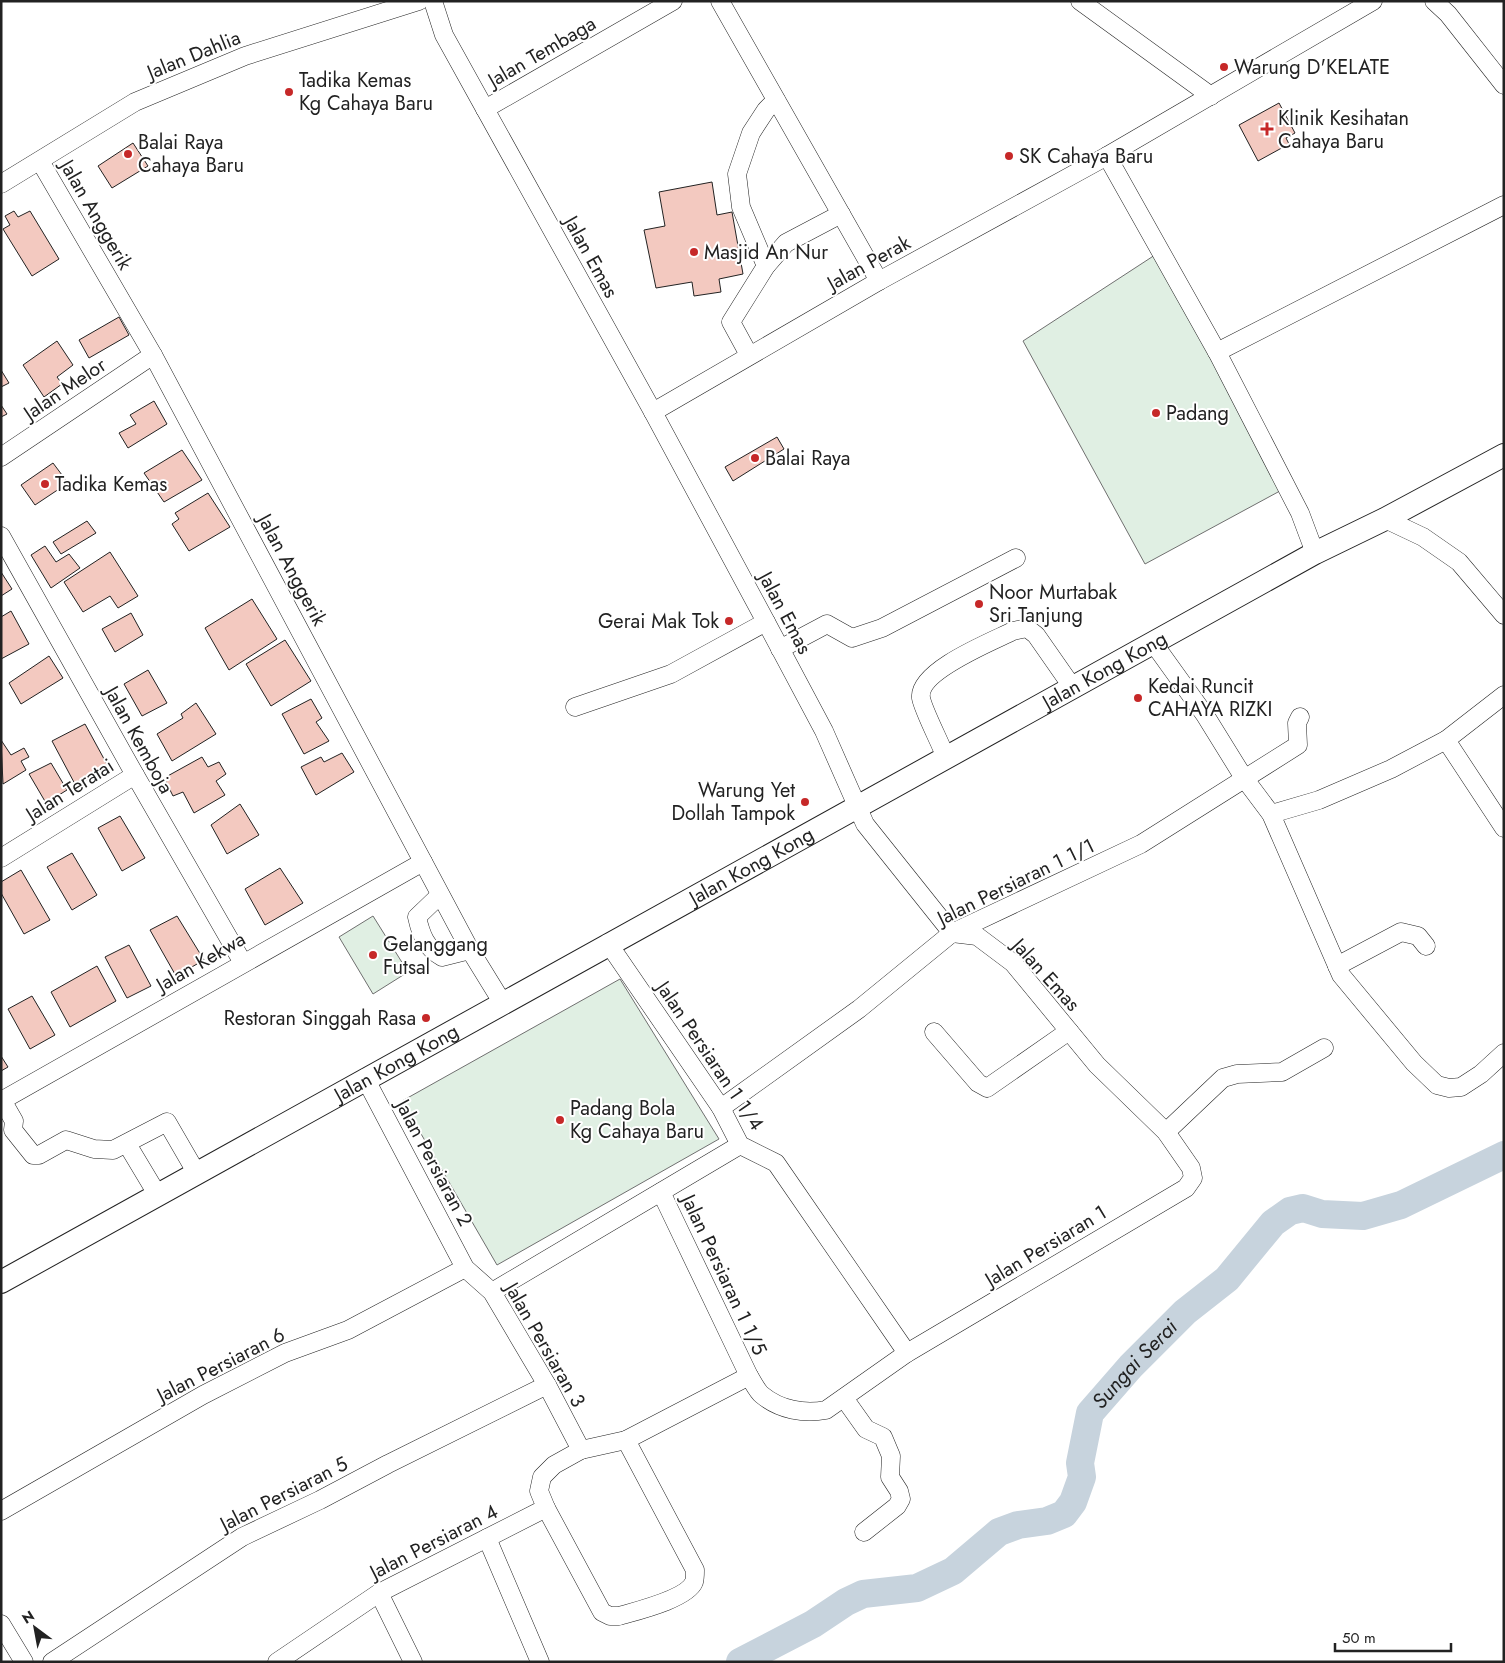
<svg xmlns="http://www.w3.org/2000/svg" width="1505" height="1663" font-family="Jost,sans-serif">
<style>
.green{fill:#e0efe3;stroke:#6f6f6f}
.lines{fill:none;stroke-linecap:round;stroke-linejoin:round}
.river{stroke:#c7d3dd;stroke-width:28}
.building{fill:#f3c9c0;stroke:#222}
.minor-casing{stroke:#222;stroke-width:19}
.major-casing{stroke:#222;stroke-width:24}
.minor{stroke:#fff;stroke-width:18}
.major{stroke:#fff;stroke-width:22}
.poi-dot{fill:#c62828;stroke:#fff;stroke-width:2}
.labels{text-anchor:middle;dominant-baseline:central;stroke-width:4;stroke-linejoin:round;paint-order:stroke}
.street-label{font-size:20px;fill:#222;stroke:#fff}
.poi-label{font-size:20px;fill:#222;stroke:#fff;text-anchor:start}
.water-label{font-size:21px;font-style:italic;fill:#222;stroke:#fff}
</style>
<rect width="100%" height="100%" fill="#fff"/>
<g class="green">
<path d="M1158,253L1291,485L1145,564L1023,341Z"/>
<path d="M373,916L408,972L373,994L339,937Z"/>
<path d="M620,979L719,1139L497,1265L402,1101Z"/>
</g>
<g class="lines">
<path class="river" id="s1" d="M740,1662L813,1624L846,1602L863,1594L917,1588L953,1571L999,1532L1018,1525L1047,1521L1064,1514L1073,1502L1082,1477L1080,1463L1090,1413L1131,1366L1185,1312L1227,1279L1273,1223L1290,1211L1303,1208L1322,1214L1363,1216L1401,1205L1504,1155"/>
</g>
<g class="building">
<path d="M1279,103L1295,133L1286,138L1289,144L1258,161L1239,125Z"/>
<path d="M133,143L148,166L112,188L98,166Z"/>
<path d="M712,182L717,215L732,212L743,274L719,279L721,292L694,296L692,282L656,288L644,230L665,226L659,192Z"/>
<path d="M14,211L18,217L30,211L59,259L32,276L3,229L10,225L5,216Z"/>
<path d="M119,317L129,335L89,358L79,340Z"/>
<path d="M57,341L73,365L57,377L62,384L44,397L23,365Z"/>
<path d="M1,370L9,383L1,387Z"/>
<path d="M154,401L167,424L128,448L119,433L136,424L130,415Z"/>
<path d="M1,405L7,414L1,417Z"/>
<path d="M777,437L784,449L733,481L725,467Z"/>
<path d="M182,450L202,480L164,502L144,473Z"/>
<path d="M53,463L68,483L35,505L21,485Z"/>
<path d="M208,493L230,527L189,551L172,524L179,519L175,513Z"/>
<path d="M87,521L96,533L61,554L53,542Z"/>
<path d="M45,546L56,562L69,554L80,568L51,588L31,555Z"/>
<path d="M110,552L138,596L118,608L110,596L83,612L64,582Z"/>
<path d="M1,572L12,589L1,596Z"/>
<path d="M252,599L277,639L229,670L205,628Z"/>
<path d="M11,611L29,644L1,659V617Z"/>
<path d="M131,613L143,635L115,652L102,629Z"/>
<path d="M285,640L311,681L271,706L246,664Z"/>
<path d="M49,656L63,678L21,704L9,683Z"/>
<path d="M148,670L167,703L142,716L124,684Z"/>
<path d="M311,699L322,718L316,722L329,741L304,754L282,714Z"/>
<path d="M196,703L216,734L172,761L157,734L183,718L181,714Z"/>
<path d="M85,724L109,768L76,786L52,741Z"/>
<path d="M1,740L11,755L24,748L29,757L21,761L26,770L3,784Z"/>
<path d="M342,753L354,772L316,795L301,767L321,757L324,762Z"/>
<path d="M202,757L208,767L219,762L226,774L216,781L225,795L194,813L183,792L173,796L164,778Z"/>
<path d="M51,763L67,790L46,803L29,774Z"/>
<path d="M240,804L259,835L227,854L211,825Z"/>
<path d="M120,816L145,858L122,871L98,828Z"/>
<path d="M72,853L97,895L72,910L47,867Z"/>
<path d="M280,868L303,903L265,925L245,889Z"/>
<path d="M21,870L50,920L24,934L1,893V882Z"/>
<path d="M177,916L204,960L176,976L150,930Z"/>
<path d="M129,945L151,986L127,998L105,957Z"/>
<path d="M97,966L116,1001L70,1027L51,992Z"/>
<path d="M32,996L55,1035L30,1049L8,1009Z"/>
<path d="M1,1056L8,1067L1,1071Z"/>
</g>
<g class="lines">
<g class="minor-casing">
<g id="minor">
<path d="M433,1L444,35L653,412L766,622L824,731L865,824L952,933L977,936L1013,963L1097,1065L1166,1132L1191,1168L1193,1178L1186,1188L907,1353L826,1410C804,1414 780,1410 762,1395C757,1391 753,1382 749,1376L661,1192"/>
<path d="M720,1L879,281"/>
<path d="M1080,1L1211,96"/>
<path d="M1434,1L1448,14L1504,85"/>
<path d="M485,109L673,1"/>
<path d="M40,161L153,355L470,950L502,1002"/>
<path d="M1,184L135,102L245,56L419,1"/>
<path d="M766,266L741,207L737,174L751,133L766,110L776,100"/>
<path d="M1217,352L1504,205"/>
<path d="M749,355L731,322L766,266L786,243L841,214"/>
<path d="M653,412L879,281L1107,156"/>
<path d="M1,457L153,355"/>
<path d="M1385,519L1423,537L1459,562L1504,615"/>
<path d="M1,536L135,775L243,963"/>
<path d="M1315,553L1300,513L1217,352L1107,156L1373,1"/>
<path d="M1154,644L1205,715L1244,778L1271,814L1341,975L1414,1063L1437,1085L1449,1088L1461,1087L1481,1074L1504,1053"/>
<path d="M780,649L827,624L852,638L882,628L1016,558"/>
<path d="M575,707L671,674L766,622"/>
<path d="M1446,740L1504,828"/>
<path d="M946,758C941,744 923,710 921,698C917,671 993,641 1013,631L1027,628L1036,635L1073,688"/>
<path d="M1271,814L1319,800L1391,769L1446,740L1504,695"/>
<path d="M1,858L135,775"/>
<path d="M440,895L417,917C421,935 426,948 442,957L470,950"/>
<path d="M608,943L721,1108L740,1145L776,1163L907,1353"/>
<path d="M1337,966L1401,932L1418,936L1426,946"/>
<path d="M934,1032L978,1083L987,1088L1069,1031"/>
<path d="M365,1078L465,1268L492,1292L547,1385L581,1450"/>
<path d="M2,1100L14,1121L13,1130L33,1155H39L66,1140L94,1149L113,1150L167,1122L196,1172"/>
<path d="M1,1101L423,862"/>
<path d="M721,1108L859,1009L952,933L1141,844L1298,745L1297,723L1300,717"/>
<path d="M1166,1132L1223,1078L1237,1074L1282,1072L1324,1048"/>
<path d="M127,1144L157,1194"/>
<path d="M492,1292L740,1145"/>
<path d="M844,1398L866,1429L883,1437L891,1456L890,1477L899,1491L901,1499L897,1506L864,1532"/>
<path d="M546,1508L602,1612L610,1616H619C636,1611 687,1599 694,1582C695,1579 695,1574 695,1570L626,1440"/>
<path d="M1,1511L203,1395L285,1353L348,1330L465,1268"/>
<path d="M487,1538L540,1662"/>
<path d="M379,1593L413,1662"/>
<path d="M1,1624L24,1662"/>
<path d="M52,1662L242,1537L320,1500L388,1464L547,1385"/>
<path d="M277,1662L379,1593L546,1508L539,1491L542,1477L554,1465L581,1450L626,1440L749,1376"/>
</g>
</g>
<g class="major-casing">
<g id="major">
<path id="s2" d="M1,1282L1315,553L1385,519L1504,455"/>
</g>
</g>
<use href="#minor" class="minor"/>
<use href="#major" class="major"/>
</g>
<g class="poi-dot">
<circle cx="1224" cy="67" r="5"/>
<circle cx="289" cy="92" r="5"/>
<path d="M1264.5 121.5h5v5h5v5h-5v5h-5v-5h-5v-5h5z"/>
<circle cx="128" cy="154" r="5"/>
<circle cx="1009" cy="156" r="5"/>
<circle cx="694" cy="252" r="5"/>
<circle cx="1156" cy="413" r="5"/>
<circle cx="755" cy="458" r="5"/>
<circle cx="45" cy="484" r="5"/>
<circle cx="979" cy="604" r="5"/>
<circle cx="729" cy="621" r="5"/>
<circle cx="1138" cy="698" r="5"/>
<circle cx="805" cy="802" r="5"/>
<circle cx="373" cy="955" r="5"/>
<circle cx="426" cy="1018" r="5"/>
<circle cx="560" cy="1120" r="5"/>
</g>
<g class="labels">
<g class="street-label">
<text transform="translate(542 52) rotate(-30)">Jalan Tembaga</text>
<text transform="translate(194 55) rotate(-22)">Jalan Dahlia</text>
<text transform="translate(96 215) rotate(60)">Jalan Anggerik</text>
<text transform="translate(591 257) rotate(61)">Jalan Emas</text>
<text transform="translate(869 263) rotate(-29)">Jalan Perak</text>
<text transform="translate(65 389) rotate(-34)">Jalan Melor</text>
<text transform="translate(292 570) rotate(62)">Jalan Anggerik</text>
<text transform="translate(785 613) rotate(62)">Jalan Emas</text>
<text stroke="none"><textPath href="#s2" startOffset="1262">Jalan Kong Kong</textPath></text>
<text transform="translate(139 740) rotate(61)">Jalan Kemboja</text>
<text transform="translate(70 790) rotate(-32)">Jalan Teratai</text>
<text stroke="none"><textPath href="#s2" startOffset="858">Jalan Kong Kong</textPath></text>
<text transform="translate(1016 882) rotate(-26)">Jalan Persiaran 1 1/1</text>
<text transform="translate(201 962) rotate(-30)">Jalan Kekwa</text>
<text transform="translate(1046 975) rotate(48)">Jalan Emas</text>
<text transform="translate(710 1056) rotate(56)">Jalan Persiaran 1 1/4</text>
<text stroke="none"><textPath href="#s2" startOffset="452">Jalan Kong Kong</textPath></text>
<text transform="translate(434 1163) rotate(62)">Jalan Persiaran 2</text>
<text transform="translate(1046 1246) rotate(-31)">Jalan Persiaran 1</text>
<text transform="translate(724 1275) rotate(65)">Jalan Persiaran 1 1/5</text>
<text transform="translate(545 1345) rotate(60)">Jalan Persiaran 3</text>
<text transform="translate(221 1365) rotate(-27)">Jalan Persiaran 6</text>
<text transform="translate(284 1494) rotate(-27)">Jalan Persiaran 5</text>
<text transform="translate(434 1542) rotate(-27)">Jalan Persiaran 4</text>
</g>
<g class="poi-label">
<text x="1234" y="67">Warung D'KELATE</text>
<text x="299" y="80">Tadika Kemas<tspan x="299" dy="23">Kg Cahaya Baru</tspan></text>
<text x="1278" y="118">Klinik Kesihatan<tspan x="1278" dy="23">Cahaya Baru</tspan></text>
<text x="138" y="142">Balai Raya<tspan x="138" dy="23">Cahaya Baru</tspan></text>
<text x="1019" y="156">SK Cahaya Baru</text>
<text x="704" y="252">Masjid An Nur</text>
<text x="1166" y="413">Padang</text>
<text x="765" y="458">Balai Raya</text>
<text x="55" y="484">Tadika Kemas</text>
<text x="989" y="592">Noor Murtabak<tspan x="989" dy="23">Sri Tanjung</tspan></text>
<text x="719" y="621" text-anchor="end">Gerai Mak Tok</text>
<text x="1148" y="686">Kedai Runcit<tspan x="1148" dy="23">CAHAYA RIZKI</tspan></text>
<text x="795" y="790" text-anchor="end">Warung Yet<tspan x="795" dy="23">Dollah Tampok</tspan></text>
<text x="383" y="944">Gelanggang<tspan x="383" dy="23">Futsal</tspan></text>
<text x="416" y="1018" text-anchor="end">Restoran Singgah Rasa</text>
<text x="570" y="1108">Padang Bola<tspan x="570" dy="23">Kg Cahaya Baru</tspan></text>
</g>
<g class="water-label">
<text stroke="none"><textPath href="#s1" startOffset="536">Sungai Serai</textPath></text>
</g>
</g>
<rect width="1505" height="1663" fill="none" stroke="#222222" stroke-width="5"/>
<g transform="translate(35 1628) rotate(328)" stroke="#ffffff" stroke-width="4" paint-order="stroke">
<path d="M0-4L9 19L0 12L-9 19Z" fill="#222222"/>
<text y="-8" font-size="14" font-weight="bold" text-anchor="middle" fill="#222222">N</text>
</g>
<path d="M1335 1643v8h116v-8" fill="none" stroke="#222222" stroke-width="2.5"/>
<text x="1342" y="1643" font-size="15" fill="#222222" stroke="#ffffff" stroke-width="4" paint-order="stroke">50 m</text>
</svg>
